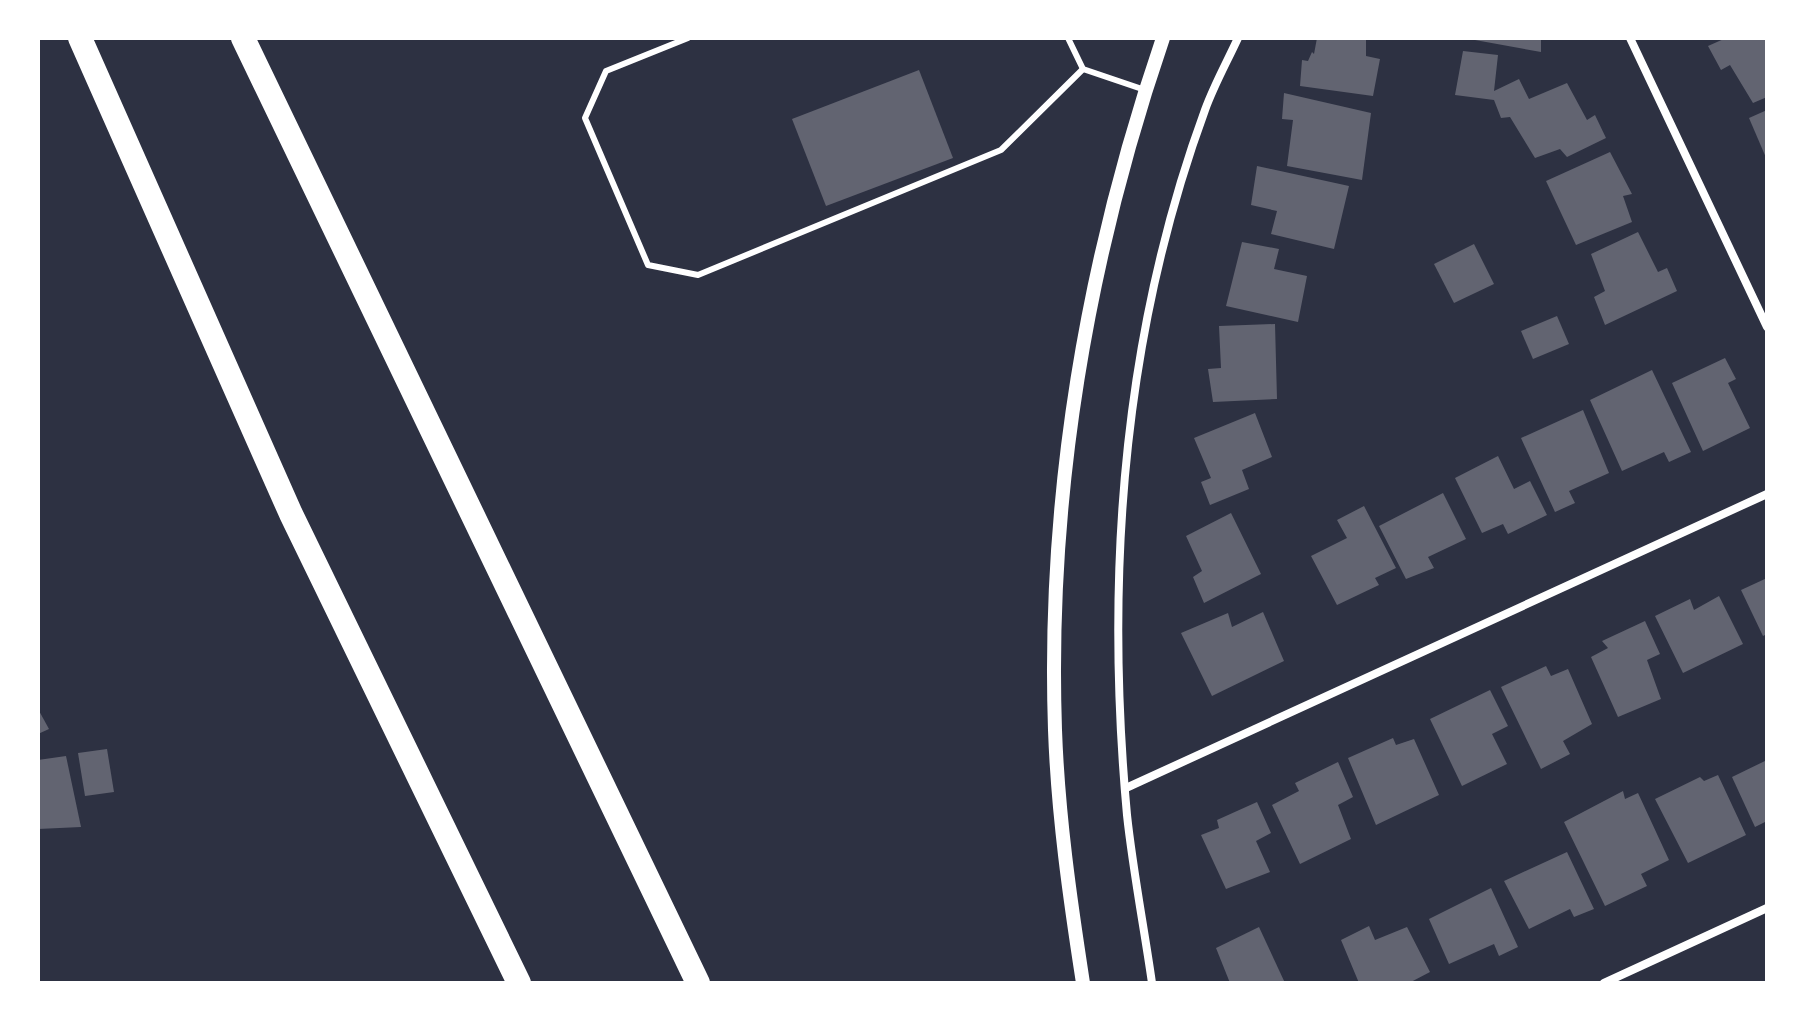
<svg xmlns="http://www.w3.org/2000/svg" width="1805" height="1021" font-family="Mulish,sans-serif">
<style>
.building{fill:#626471}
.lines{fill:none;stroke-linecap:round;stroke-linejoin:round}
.service{stroke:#fff;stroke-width:6}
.minor{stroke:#fff;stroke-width:8}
.tertiary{stroke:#fff;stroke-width:14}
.motorway{stroke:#fff;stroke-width:24}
</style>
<rect width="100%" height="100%" fill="#2d3142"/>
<g class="building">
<path d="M1317,38H1366V56L1380,59L1373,96L1300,86L1302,60L1308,61L1312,52L1314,54Z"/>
<path d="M1475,38H1541V52L1475,40Z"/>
<path d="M1726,38H1767V97L1753,103L1730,65L1721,70L1708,46Z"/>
<path d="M1463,51L1498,55L1494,91L1519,79L1529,99L1567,83L1587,120L1595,115L1606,138L1567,157L1560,149L1535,158L1510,117L1501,118L1494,100L1455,95Z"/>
<path d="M919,70L953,158L826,206L792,119Z"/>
<path d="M1284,93L1371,113L1362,180L1287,166L1293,120L1282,119Z"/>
<path d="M1767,110V160L1749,118Z"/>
<path d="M1610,152L1632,194L1623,196L1632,222L1576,245L1546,181Z"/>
<path d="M1257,166L1349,186L1334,249L1271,234L1277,211L1251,205Z"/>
<path d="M1638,232L1658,272L1667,268L1677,291L1605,325L1594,297L1605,291L1591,254Z"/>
<path d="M1242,242L1279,249L1274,269L1307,276L1298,322L1226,306Z"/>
<path d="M1474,244L1494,284L1454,303L1434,264Z"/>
<path d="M1557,316L1569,344L1533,359L1521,331Z"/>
<path d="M1275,324L1277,399L1213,402L1208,369L1221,368L1219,326Z"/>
<path d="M1725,358L1736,379L1728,383L1750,428L1703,451L1672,383Z"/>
<path d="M1652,370L1691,452L1669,462L1664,452L1622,471L1590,400Z"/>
<path d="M1583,410L1609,473L1569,491L1575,503L1555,512L1521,438Z"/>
<path d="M1255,413L1272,457L1242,470L1249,489L1210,505L1201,482L1211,478L1194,438Z"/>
<path d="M1498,456L1514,489L1530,481L1547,515L1508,534L1503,524L1482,533L1455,478Z"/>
<path d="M1443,493L1466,539L1428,557L1434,568L1406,579L1379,526Z"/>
<path d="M1364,506L1396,568L1375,578L1379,585L1337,605L1311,556L1347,538L1337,520Z"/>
<path d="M1231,513L1261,574L1204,603L1193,577L1202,571L1186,536Z"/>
<path d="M1767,578V634L1763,636L1741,590Z"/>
<path d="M1719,596L1743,644L1683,673L1655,616L1690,599L1694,610Z"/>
<path d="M1263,612L1284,661L1212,696L1181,633L1228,613L1232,627Z"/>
<path d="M1645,621L1660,654L1647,660L1661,699L1618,717L1591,657L1608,648L1602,641Z"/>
<path d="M1546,666L1551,676L1568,669L1592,724L1563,741L1570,754L1541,769L1501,687Z"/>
<path d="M1490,690L1508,726L1492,734L1507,764L1462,786L1430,719Z"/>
<path d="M38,709L49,729L38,734Z"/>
<path d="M1393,738L1396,745L1414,739L1439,795L1376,825L1348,758Z"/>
<path d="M107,749L114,792L85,796L78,753Z"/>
<path d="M66,756L81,827L38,829V760Z"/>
<path d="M1767,760V821L1755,827L1732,777Z"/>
<path d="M1338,762L1353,797L1338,805L1351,839L1300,864L1272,805L1299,791L1295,783Z"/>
<path d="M1718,775L1746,835L1688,863L1655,799L1700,777L1704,781Z"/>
<path d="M1623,791L1625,799L1638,793L1669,860L1641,874L1647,886L1605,906L1564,822Z"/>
<path d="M1257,802L1271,833L1256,841L1270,872L1226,889L1201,835L1219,828L1217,820Z"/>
<path d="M1567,852L1594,909L1574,917L1570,909L1529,929L1504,881Z"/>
<path d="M1491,888L1518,947L1499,956L1494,944L1449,964L1429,919Z"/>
<path d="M1369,926L1375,940L1407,927L1430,972L1409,983H1359L1341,940Z"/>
<path d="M1259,927L1285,983H1230L1216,948Z"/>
</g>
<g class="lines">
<g class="service">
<path d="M688,38L606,71L585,118L648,265L698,275L1001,150L1083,69"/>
<path d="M1068,38L1083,69L1145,90"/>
</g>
<g class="minor">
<path d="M1630,38L1767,327"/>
<path d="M1126,788L1767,494"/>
<path d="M1152,983C1144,927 1133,871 1127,815C1105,576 1122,336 1205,110C1214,85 1227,62 1238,38"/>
<path d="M1604,983L1767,908"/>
</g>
<path class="tertiary" d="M1083,983C1070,899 1058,815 1055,730C1047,495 1087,260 1163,38"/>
<g class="motorway">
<path d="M80,38L291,514L519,983"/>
<path d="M243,38L698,983"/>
</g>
</g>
<rect width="1805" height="1021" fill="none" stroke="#ffffff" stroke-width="80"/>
</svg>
